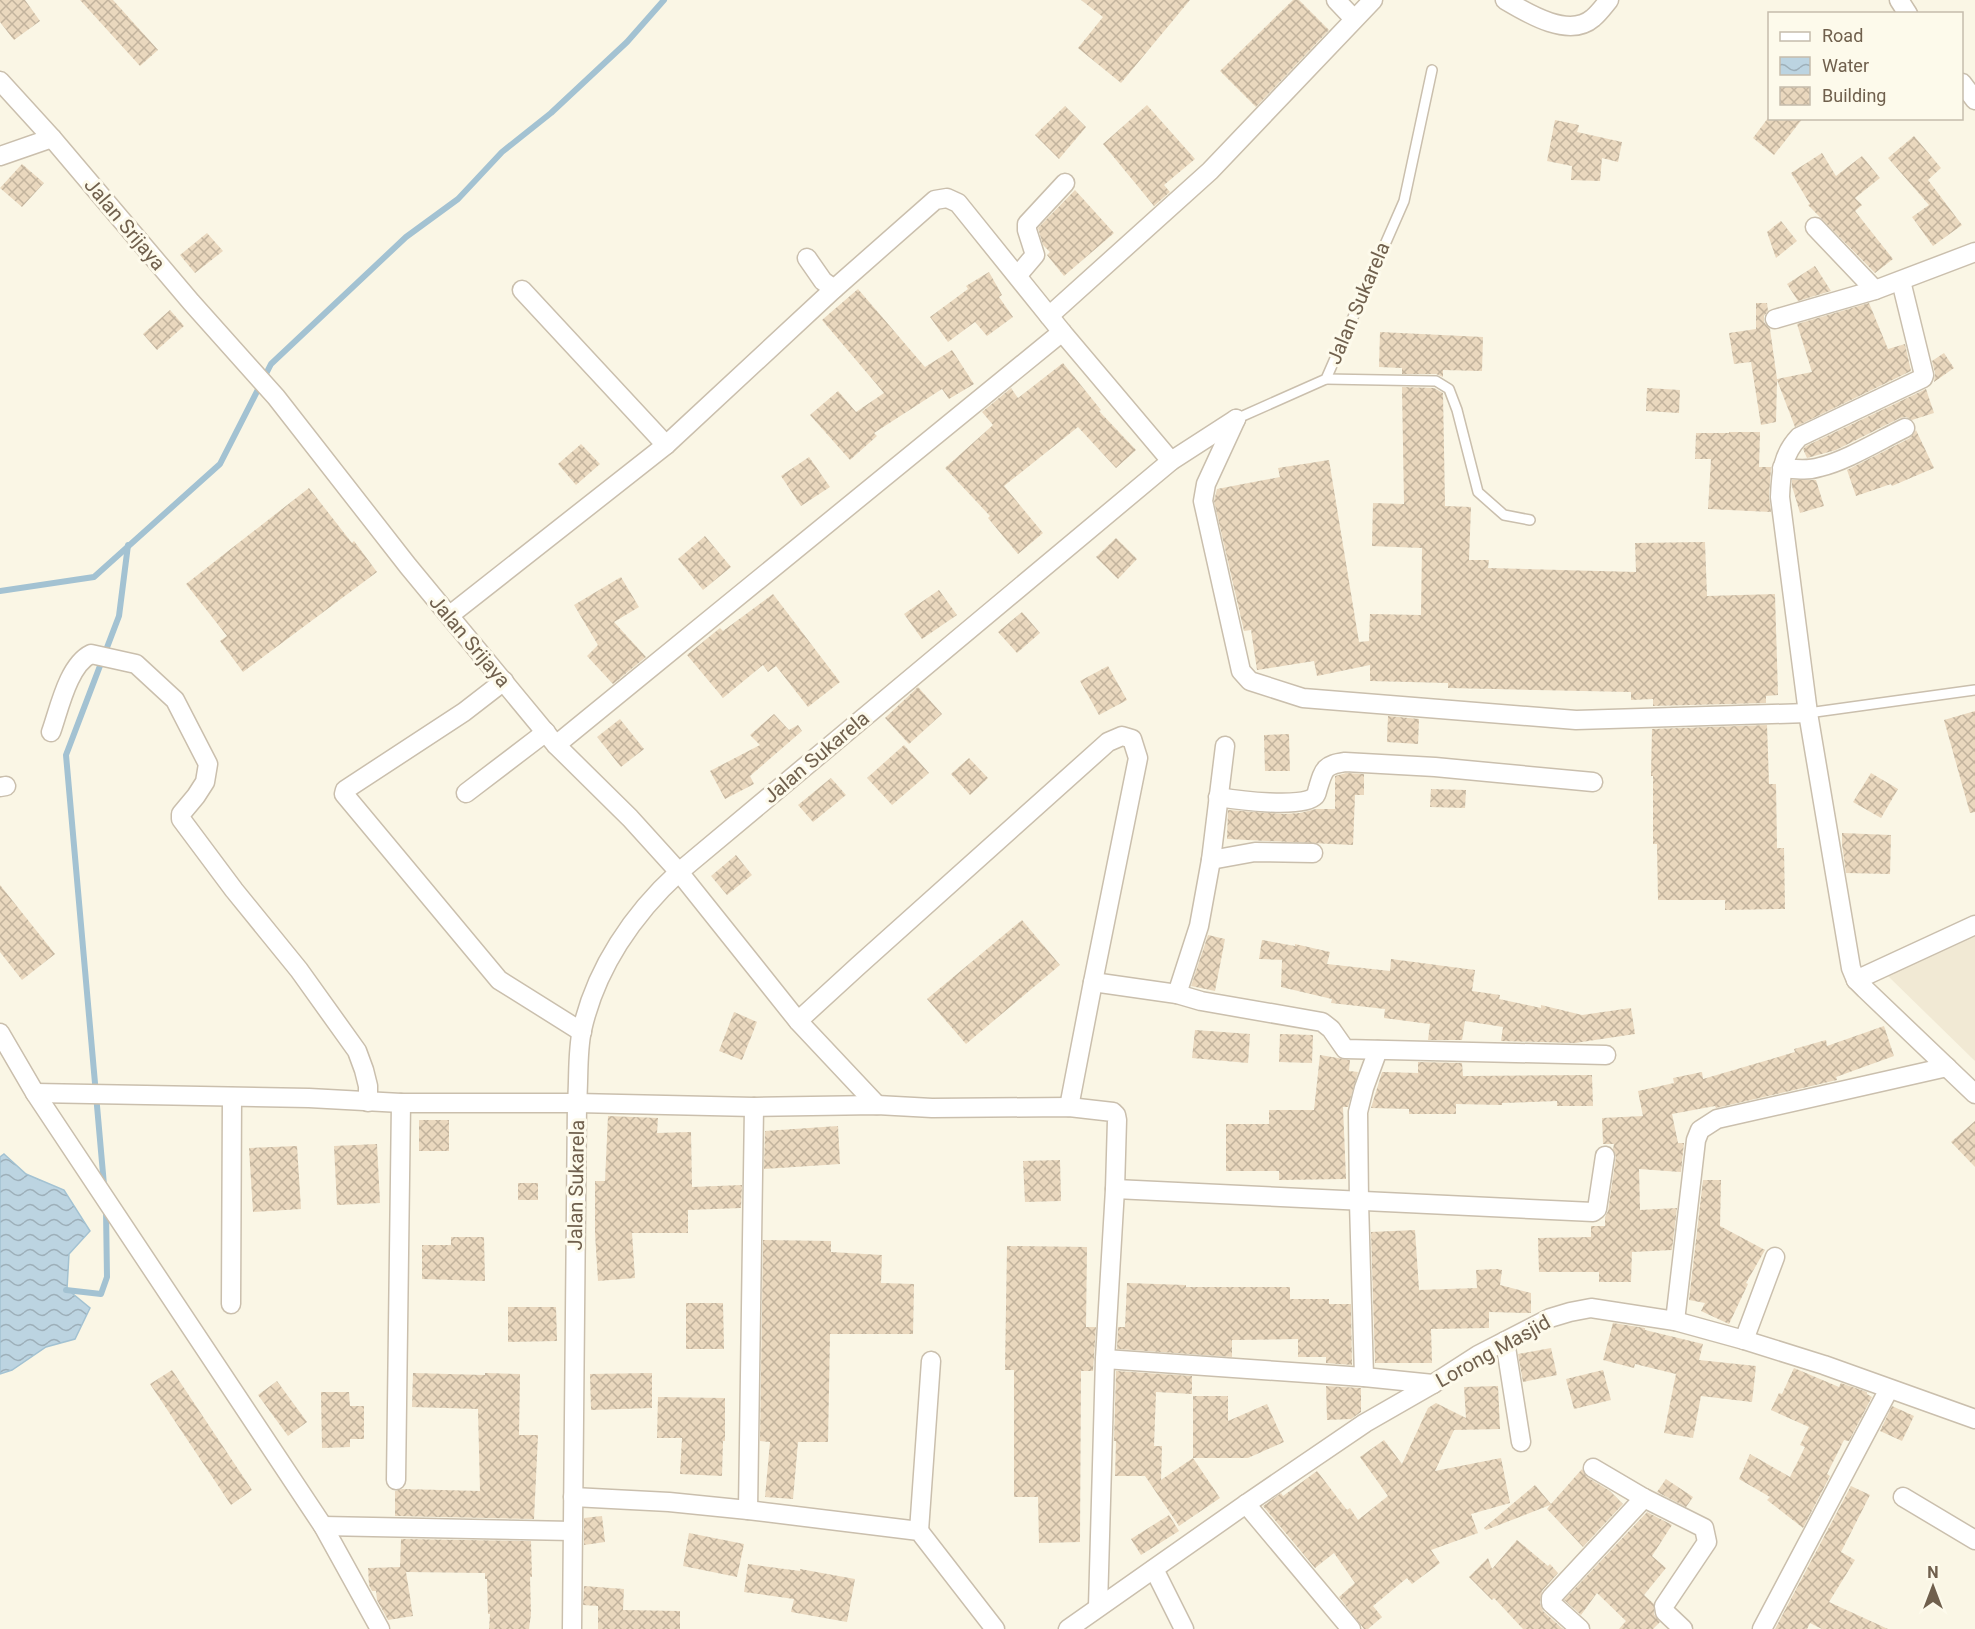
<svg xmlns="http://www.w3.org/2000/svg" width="1975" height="1629" font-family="Roboto,sans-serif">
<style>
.residential{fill:#f1e9d4}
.water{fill:url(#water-waves);stroke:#a3c2d2;stroke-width:1.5}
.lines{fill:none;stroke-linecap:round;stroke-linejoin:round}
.stream{stroke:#a3c2d2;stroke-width:6}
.building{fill:url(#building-cross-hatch)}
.service-casing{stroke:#cabfad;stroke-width:12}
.minor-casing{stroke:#cabfad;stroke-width:21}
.service{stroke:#fff;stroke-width:9}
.minor{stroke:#fff;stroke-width:18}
.labels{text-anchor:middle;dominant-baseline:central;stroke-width:6;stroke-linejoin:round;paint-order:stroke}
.street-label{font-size:20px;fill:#70604d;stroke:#fdfaeb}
</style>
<defs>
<pattern id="water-waves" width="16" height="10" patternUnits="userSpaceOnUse" patternTransform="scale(1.5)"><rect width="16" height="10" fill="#bcd4e1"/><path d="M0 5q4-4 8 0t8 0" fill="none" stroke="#9dafb9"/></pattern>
<pattern id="building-cross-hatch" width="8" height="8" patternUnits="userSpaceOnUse" patternTransform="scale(1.5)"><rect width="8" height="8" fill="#ead8be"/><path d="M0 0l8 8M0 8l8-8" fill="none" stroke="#c2b39d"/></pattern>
</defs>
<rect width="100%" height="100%" fill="#faf6e5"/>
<path class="residential" d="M1975,936V1061L1888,976Z"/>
<path class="water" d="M4,1154L26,1174L64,1190L90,1231L69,1254L67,1289L90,1308L75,1339L46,1347L12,1370L0,1374V1157Z"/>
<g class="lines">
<g class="stream">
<path d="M0,591L94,577L220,464L271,364L406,237L458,199L502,152L551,113L627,42L664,0"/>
<path d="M104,1185L66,755L119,616L128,545"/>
<path d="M66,1290L101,1294L107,1277L106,1210"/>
</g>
</g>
<g class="building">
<path d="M0,0H25L40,21L14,40L0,22Z"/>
<path d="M80,0H113L158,50L140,66Z"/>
<path d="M1081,0H1190L1121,83L1078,48L1103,17Z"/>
<path d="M1293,0H1299L1329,30L1256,107L1220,71Z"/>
<path d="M1147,105L1195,159L1164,185L1170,192L1154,206L1103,144Z"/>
<path d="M1065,106L1086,127L1059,159L1035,135Z"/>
<path d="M1768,118H1803L1774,155L1753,138Z"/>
<path d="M1555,120L1579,125L1577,132L1622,142L1618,162L1602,158L1600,181L1571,180L1572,166L1547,161Z"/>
<path d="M1914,136L1941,168L1928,180L1962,225L1933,246L1912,217L1929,205L1888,158Z"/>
<path d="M1822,153L1836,176L1862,156L1880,178L1855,198L1862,205L1855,211L1893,259L1875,273L1808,205L1810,204L1791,173Z"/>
<path d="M22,164L44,183L22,207L0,188Z"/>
<path d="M1075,190L1114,233L1064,276L1047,255L1050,252L1043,245L1038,228Z"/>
<path d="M1781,221L1797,241L1776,258L1767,232Z"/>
<path d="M207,233L223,251L195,273L180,255Z"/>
<path d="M1815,266L1831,291L1798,301L1787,284Z"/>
<path d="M989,272L1002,295L999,297L1013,317L987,336L975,322L948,342L930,317L968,289L966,286Z"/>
<path d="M858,289L925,367L952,350L974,384L949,399L942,389L874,433L877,436L850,460L810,415L838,391L856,412L884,393L822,320Z"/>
<path d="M1756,303H1767L1768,311L1764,316V322L1770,329L1777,379L1812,372L1797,324L1869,303L1888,349L1905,344L1911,371L1795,427L1777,380L1776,422L1761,425L1751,362L1734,364L1729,333L1756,329Z"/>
<path d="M170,310L184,326L157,350L143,334Z"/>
<path d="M1380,332L1483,337L1482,371L1443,370V377L1436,374H1402V368L1379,367Z"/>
<path d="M1944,353L1954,368L1934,382L1935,373L1932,361Z"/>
<path d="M1063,363L1101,410L1099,411L1136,450L1116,468L1078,427L1004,486L1043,533L1018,554L988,518L990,516L945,468L993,425L982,412L1011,388L1018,398Z"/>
<path d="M1402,387L1434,388L1443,393L1445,506L1471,507L1469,560H1489L1488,568L1636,572L1635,543L1705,542L1707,596L1775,594L1778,695L1766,696V703L1653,706V699L1631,700V692L1448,688V683L1370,681V665L1317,676L1314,661L1257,670L1251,630L1244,631L1214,501L1217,489L1280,477L1278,468L1329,460L1359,642L1369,641L1370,614L1421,615L1422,548L1372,546L1373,503L1404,504Z"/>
<path d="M1647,388L1680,390L1679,413L1646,411Z"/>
<path d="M1926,389L1934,413L1912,420L1906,417L1900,418L1836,450L1807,458L1803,449L1806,446Z"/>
<path d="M1916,430L1934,468L1892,486L1891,484L1856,496L1847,470L1910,438Z"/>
<path d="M1729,432H1760L1759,467H1771V469L1769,496L1771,512L1708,509L1711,459H1695L1696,433H1729Z"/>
<path d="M581,444L600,464L576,485L558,464Z"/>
<path d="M809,457L830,487L801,506L781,476Z"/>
<path d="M1792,480H1816L1824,506L1800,513L1792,486Z"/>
<path d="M309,488L352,543L354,541L377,572L243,672L220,641L227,636L186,584Z"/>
<path d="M705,536L731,567L703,590L678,559Z"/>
<path d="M1116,538L1137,559L1118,579L1096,557Z"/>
<path d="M621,577L639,607L614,622L646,657L613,684L587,656L598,645L574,605Z"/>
<path d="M939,590L957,615L922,639L904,614Z"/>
<path d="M773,594L840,682L808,707L776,666L768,672L763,665L723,698L687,655L720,628L723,631Z"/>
<path d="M1022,612L1040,633L1017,653L998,632Z"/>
<path d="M1108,666L1127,700L1099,715L1080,681Z"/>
<path d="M918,687L942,714L909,744L885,718Z"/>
<path d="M1975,711V812L1970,813L1944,720Z"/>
<path d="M774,714L789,730L798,725L802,731L750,776L754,784L725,799L710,771L760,745L750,735Z"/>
<path d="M1388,716L1419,719L1418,744L1387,742Z"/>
<path d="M620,719L644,749L621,767L597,737Z"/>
<path d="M1767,725L1769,784H1776L1777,848H1784L1785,909L1725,910V900H1658L1657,844H1653V776H1651L1652,729Z"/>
<path d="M1289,734L1290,771H1265L1264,735Z"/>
<path d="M904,745L929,773L892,805L867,778Z"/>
<path d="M969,758L988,778L970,795L951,774Z"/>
<path d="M1346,773L1364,774V795H1355L1353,845L1227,839L1228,810L1284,814L1300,813L1316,809H1335V776Z"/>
<path d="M1871,773L1898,789L1881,818L1853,802Z"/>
<path d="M831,778L846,795L813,822L798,805Z"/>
<path d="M1431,789L1466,790L1465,808L1430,807Z"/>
<path d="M1842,833L1891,835L1890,874L1846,873L1842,844Z"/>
<path d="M736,855L752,875L727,895L711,876Z"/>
<path d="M0,885L55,954L22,980L0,952Z"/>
<path d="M1022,920L1060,965L966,1044L927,999Z"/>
<path d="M1208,935L1225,939L1215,991L1191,986Z"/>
<path d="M1262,940L1295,946V944L1330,952L1327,964L1390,971L1391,959L1475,970L1472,991L1500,995L1499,999L1541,1008V1005L1582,1015L1631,1008L1635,1034L1575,1043L1501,1041L1503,1027L1465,1021L1462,1040H1428L1430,1024L1384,1018L1385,1009L1331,1003L1332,999L1281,987L1282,960L1259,959Z"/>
<path d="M734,1012L757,1022L742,1060L719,1051Z"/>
<path d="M1884,1026L1894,1056L1836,1077L1837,1080L1716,1108L1715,1106L1672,1114L1678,1143H1684L1681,1172L1639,1169L1640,1210L1677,1208L1672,1250L1632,1252L1631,1282H1599V1272H1539L1538,1238L1591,1237V1226H1605V1217L1608,1211L1616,1157L1613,1149L1614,1144H1603L1602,1118L1643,1116L1638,1091L1674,1083L1673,1078L1702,1072L1703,1079L1795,1052L1794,1049L1826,1040L1827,1046Z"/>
<path d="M1195,1030L1250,1034L1248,1063L1192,1058Z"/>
<path d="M1280,1034L1313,1035L1312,1063L1279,1062Z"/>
<path d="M1320,1055L1350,1060L1349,1071L1358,1072L1348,1107H1343L1346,1179L1279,1180V1171H1226V1124H1269V1110H1314Z"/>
<path d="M1418,1062L1462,1063L1463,1076L1592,1075L1593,1106H1557V1101L1502,1103V1105L1456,1104V1114H1409V1109L1371,1108L1382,1072L1418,1073Z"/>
<path d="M608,1116L658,1118L657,1133L691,1132L692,1187L742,1185L741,1208L688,1210V1233H632L635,1278L598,1281L595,1233V1181H605Z"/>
<rect x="419" y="1120" width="30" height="31"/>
<path d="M1975,1121V1167L1951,1142Z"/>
<path d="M838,1126L840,1164L764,1169L765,1131Z"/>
<path d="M377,1144L380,1203L337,1205L334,1146Z"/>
<path d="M297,1146L301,1209L253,1212L249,1148Z"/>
<path d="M1060,1160L1061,1201L1025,1202L1023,1161Z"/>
<path d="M1703,1180H1721L1720,1226L1765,1250L1746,1283L1748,1284L1729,1324L1701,1311L1705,1303L1689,1300Z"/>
<rect x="518" y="1183" width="20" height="17"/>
<path d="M1415,1230L1419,1290L1477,1288L1476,1270L1497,1269L1502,1270L1500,1285L1531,1293V1313L1489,1312V1328L1431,1329L1432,1363H1375L1371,1232Z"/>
<path d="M451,1237H484L485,1281L422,1279V1245H451Z"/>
<path d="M763,1240L831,1241V1252L882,1255L881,1283L914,1284L913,1334H830L828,1442H798L793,1499L765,1497L770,1442L760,1441Z"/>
<path d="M1007,1246L1087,1247L1086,1327H1096L1093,1371H1081L1080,1542L1039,1543L1038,1497H1014V1370H1005Z"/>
<path d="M1127,1283L1186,1285V1287H1290V1299H1329V1304H1351L1352,1365L1326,1363V1357H1298V1339L1232,1340V1357L1117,1349L1118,1327H1125Z"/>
<path d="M686,1303H723L724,1349H686Z"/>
<path d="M508,1307H556L557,1341L508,1342Z"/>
<path d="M1613,1323L1645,1328V1330L1703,1344L1699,1360L1756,1366L1752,1402L1701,1396L1693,1438L1664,1433L1676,1374L1635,1364L1634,1368L1603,1360Z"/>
<path d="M1551,1348L1557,1375L1523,1382L1518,1354Z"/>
<path d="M1794,1368L1839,1387L1841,1383L1867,1392V1394L1872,1397L1849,1441L1844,1440L1827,1474L1830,1476L1803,1528L1767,1500L1770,1497L1739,1479L1750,1454L1790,1477L1805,1447L1800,1445L1809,1427L1771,1410L1779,1393L1782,1394Z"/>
<path d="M172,1370L252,1490L231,1505L150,1384Z"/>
<path d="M1603,1370L1611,1400L1574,1409L1566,1379Z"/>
<path d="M1116,1371L1192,1376V1394L1156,1392L1154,1446H1162L1161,1480L1193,1458L1220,1498L1179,1526L1145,1476H1115L1116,1441H1114Z"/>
<path d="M413,1373L485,1375V1373L520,1374L519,1435H538L534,1519L395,1516V1491L402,1489L480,1491L478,1409L412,1407Z"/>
<path d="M652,1373V1408L591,1410L590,1374Z"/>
<path d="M277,1381L307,1422L288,1436L258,1395Z"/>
<path d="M1326,1386L1361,1388V1412L1351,1419L1327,1420Z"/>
<path d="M1498,1386L1500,1429L1454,1430L1435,1471L1501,1458L1510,1503L1471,1514L1478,1533L1431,1550L1440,1563L1412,1584L1407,1578L1373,1606L1382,1617L1368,1629H1364L1339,1597L1355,1583L1334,1553L1315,1568L1263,1506L1281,1493L1283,1496L1317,1471L1347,1510L1350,1508L1358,1520L1388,1496L1360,1457L1384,1440L1402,1464L1428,1408L1436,1403L1466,1418L1464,1387Z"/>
<path d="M321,1392H349L350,1406H364V1439H350V1447L322,1448Z"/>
<path d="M1193,1396H1228V1421L1267,1404L1284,1442L1248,1458H1193Z"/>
<path d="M658,1397L725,1398V1441H723L722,1476L680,1474L682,1438H657Z"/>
<path d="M1892,1406L1914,1416L1902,1441L1880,1431Z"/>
<path d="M1582,1469L1587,1477L1610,1491L1623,1504L1583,1547L1547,1509L1550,1505L1486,1530L1484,1528L1535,1485L1551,1504Z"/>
<path d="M1666,1479L1693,1497L1686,1507L1657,1492Z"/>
<path d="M1851,1486L1870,1495L1841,1552L1855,1560L1829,1602L1888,1629H1822L1810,1623L1807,1629H1775Z"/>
<path d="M1647,1512L1672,1525L1652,1556L1666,1568L1644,1595L1654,1604V1614L1660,1622L1653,1629H1619L1626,1621L1597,1593L1581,1615L1564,1600Z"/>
<path d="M1169,1515L1179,1531L1141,1555L1131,1539Z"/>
<path d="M602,1516L605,1542L584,1545V1518Z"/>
<path d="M689,1533L744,1544L737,1577L683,1566Z"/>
<path d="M401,1539L531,1541L532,1577H530L531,1614L529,1629H489L490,1614H488L487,1579H485V1573L406,1572L413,1616L388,1620L377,1600L376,1591H372L369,1585L368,1568L400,1567Z"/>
<path d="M1517,1540L1548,1566L1550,1564L1558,1573L1542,1591L1540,1603L1543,1611L1563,1629H1523L1494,1598L1492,1600L1469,1577L1488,1558L1492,1569Z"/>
<path d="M748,1564L800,1571V1569L855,1579L847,1622L791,1612L794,1599L744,1592Z"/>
<path d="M584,1586L624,1589L623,1610L680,1611V1629H598V1606L583,1605Z"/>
</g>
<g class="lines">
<g class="service-casing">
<g id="service">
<path d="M1326,379L1436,381L1449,389L1457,410L1478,492L1504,515L1530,520"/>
<path d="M1236,419L1326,379L1404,201L1432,70"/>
<path d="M1808,713L1975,690"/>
</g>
</g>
<g class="minor-casing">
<g id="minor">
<path d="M1336,0L1354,19"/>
<path d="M1505,0C1527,13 1569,39 1593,18C1599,13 1604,6 1609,0"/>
<path d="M1899,0L1908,14"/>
<path d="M0,81L52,138L191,302L276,397L408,566L556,745L630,818L679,872L798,1021L877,1105"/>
<path d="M1962,83L1975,100"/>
<path d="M0,156L52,138"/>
<path d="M1815,227L1875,290"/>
<path d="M807,258L823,281L834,289"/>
<path d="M1018,275L1035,255L1027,230V224L1065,183"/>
<path d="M1901,281L1924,375L1923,378L1799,437C1782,455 1781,473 1780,497L1808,713L1851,968L1856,980L1865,989L1975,1094"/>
<path d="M522,290L666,445"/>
<path d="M1049,316L1210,171L1373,0"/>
<path d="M1775,319L1875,290L1975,252"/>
<path d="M1236,419L1206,484L1203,501L1241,671L1250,681L1303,698L1576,720L1808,713"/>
<path d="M1782,468C1795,469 1808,471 1820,467C1846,461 1880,440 1905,428"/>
<path d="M450,615L666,445L834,289L935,200L947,198L958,203L1062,332L1171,461"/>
<path d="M504,681L464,712L345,790L344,794L499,980L582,1032"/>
<path d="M51,732C59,710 68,665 91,654L136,664L175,700L208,764L205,782L196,796L181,814V819L234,890L299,970L357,1051L364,1070L368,1086V1102"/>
<path d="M556,745L1062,332"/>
<path d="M0,787L6,786"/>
<path d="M466,793L546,732"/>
<path d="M1218,797C1237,800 1303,809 1315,796C1317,794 1317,791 1318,788C1324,768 1325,765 1345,762L1435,767L1593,782"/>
<path d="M1211,860L1255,852L1313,853"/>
<path d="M1856,980L1975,925"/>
<path d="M1177,994L1199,926L1211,860L1225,746"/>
<path d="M798,1021L858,966L1108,742L1122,736L1132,739L1138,758L1093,982"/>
<path d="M0,1033L35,1093L323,1526L380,1629"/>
<path d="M35,1093L309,1098L401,1103H577L754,1107L877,1105L932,1108L1069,1107L1113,1112L1116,1115L1117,1120L1115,1189L1105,1359L1098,1607"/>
<path d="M1069,1107L1093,982L1177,994L1201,1001L1322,1022L1331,1029L1345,1049L1606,1055"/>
<path d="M1115,1189L1593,1212L1597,1209L1605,1156"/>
<path d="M231,1304L232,1097"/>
<path d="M1675,1321L1696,1140L1700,1130L1717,1119L1947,1067"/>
<path d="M1744,1340L1775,1257"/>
<path d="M1505,1341L1521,1442"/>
<path d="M1105,1359L1364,1377L1433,1384"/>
<path d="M1364,1377L1359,1202L1358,1112L1364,1088L1378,1050"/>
<path d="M1593,1468L1644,1498L1704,1528L1707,1542L1664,1606L1665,1612L1683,1629"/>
<path d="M396,1480L401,1103"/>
<path d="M573,1497L669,1502L748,1510L919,1531L995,1629"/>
<path d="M1903,1497L1975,1540"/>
<path d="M1246,1504L1351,1629"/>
<path d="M748,1510L754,1107"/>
<path d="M323,1526L573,1531"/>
<path d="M919,1531L931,1361"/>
<path d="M1154,1569L1184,1629"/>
<path d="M572,1629L577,1103C579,1080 577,1052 582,1030C596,968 633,914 679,872L1171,461L1236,419"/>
<path d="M1068,1629L1246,1504L1365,1423L1433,1384L1478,1355L1550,1318L1570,1312L1591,1308L1675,1321L1744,1340L1824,1365L1975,1419"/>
<path d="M1580,1629L1551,1603V1598L1644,1498"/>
<path d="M1762,1629L1889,1389"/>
</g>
</g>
<use href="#service" class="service"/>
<use href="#minor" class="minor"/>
</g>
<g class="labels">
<g class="street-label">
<text transform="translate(125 224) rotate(50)">Jalan Srijaya</text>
<text transform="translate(1358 303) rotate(-67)">Jalan Sukarela</text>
<text transform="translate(470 641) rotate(50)">Jalan Srijaya</text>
<text transform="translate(816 757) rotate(-40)">Jalan Sukarela</text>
<text transform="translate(576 1185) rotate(-89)">Jalan Sukarela</text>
<text transform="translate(1493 1351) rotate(-29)">Lorong Masjid</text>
</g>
</g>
<rect x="1768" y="12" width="195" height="108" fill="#fdfaeb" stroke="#c5bcac" stroke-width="1.5"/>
<rect x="1780" y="32" width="30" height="9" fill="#ffffff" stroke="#c5bcac" stroke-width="1.5"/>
<text x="1822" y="42" font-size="18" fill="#70604d">Road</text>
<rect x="1780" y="57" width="30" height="18" fill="url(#water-waves)" stroke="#c5bcac" stroke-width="1.5"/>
<text x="1822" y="72" font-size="18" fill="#70604d">Water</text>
<rect x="1780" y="87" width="30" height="18" fill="url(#building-cross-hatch)" stroke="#c5bcac" stroke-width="1.5"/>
<text x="1822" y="102" font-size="18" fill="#70604d">Building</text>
<g transform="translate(1933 1587)" stroke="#fdfaeb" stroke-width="4.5" paint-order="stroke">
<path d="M0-4.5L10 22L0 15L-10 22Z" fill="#70604d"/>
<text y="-9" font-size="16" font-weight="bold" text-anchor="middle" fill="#70604d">N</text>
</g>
</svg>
